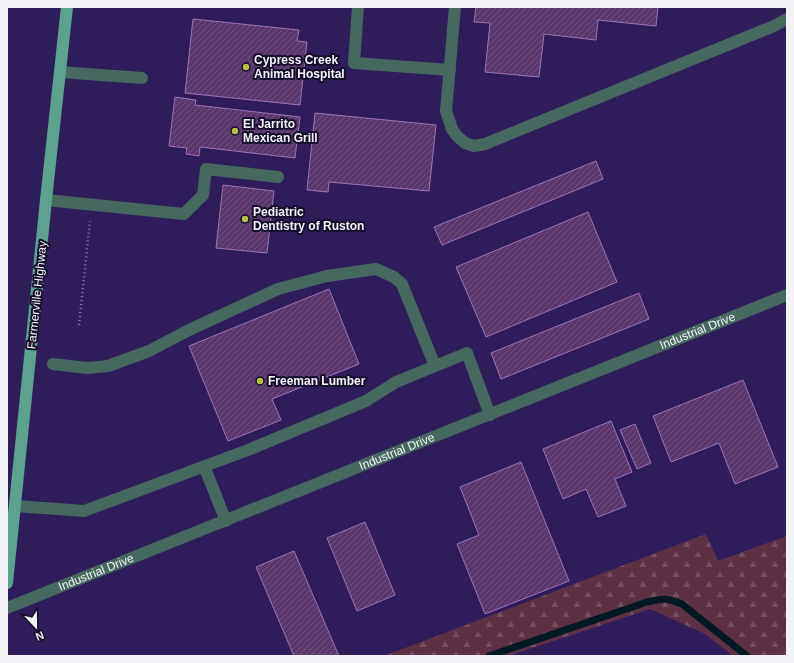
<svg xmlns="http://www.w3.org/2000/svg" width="794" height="663" font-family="Arial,sans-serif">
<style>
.forest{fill:url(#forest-firs)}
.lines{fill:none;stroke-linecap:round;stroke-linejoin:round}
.stream{stroke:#021823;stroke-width:7}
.building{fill:url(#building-hatch);stroke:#9e75b5}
.path{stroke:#897ea3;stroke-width:2.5;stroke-dasharray:1 3;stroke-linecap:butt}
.minor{stroke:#47685e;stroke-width:12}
.major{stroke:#5ba38e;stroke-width:12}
.poi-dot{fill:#b8c147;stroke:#150e29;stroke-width:1.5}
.labels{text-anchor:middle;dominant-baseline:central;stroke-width:4;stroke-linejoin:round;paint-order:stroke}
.poi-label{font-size:12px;font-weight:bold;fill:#f4f3fa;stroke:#150e29;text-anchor:start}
.street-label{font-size:12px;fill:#f4f3fa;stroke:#150e29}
</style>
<defs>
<pattern id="forest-firs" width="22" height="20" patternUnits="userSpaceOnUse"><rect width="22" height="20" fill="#5c3144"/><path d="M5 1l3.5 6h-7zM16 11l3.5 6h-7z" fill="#744f60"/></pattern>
<pattern id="building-hatch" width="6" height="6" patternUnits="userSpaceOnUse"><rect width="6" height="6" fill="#59376b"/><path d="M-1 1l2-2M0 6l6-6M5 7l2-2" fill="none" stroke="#715481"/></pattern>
</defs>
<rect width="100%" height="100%" fill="#2f1d5a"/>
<path class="forest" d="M706,534L718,561L787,536V656H733L705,634L650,609L508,656H384Z"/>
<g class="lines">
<path class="stream" d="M489,656L647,602C663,598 667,598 682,604L747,656"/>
</g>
<g class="building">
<path d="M476,7H658L656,26L598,20L596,40L544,34L539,77L485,72L490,23L474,22Z"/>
<path d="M193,19L299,30L297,41L307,42L300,105L185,93Z"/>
<path d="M175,97L196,100L195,105L300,117L295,158L200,147L199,156L186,154L187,148L169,146Z"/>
<path d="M315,113L436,125L429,191L329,182L328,192L307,190Z"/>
<path d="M596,161L603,179L442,245L434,227Z"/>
<path d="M223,185L274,191L267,253L216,248Z"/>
<path d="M588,212L617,282L486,337L456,267Z"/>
<path d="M329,289L359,364L272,399L281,420L228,441L189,346Z"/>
<path d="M639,293L649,319L501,379L491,353Z"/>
<path d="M743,380L778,467L735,484L719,443L671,462L653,416Z"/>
<path d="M611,421L632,472L615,479L626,506L598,517L586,489L563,499L543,449Z"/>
<path d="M635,424L651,463L637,469L620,430Z"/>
<path d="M521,462L569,581L485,614L457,544L479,535L460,487Z"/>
<path d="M365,522L395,595L357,611L327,538Z"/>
<path d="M294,551L339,656H294L256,567Z"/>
</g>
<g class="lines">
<path class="path" d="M79,325L90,221"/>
<g class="minor">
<path d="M358,7L354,63L450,70"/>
<path d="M455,7L446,111L452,129L457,136L465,143L474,146L485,144L774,26L787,19"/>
<path d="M60,72L142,78"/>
<path d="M46,200L184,214L203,195L206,169L278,177"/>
<path d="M53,364L87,368L108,366L149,351L189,330L278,289L327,276L376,269L394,277L402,284L435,366"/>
<path d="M204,466L226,521"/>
<path d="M16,506L84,511L248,450L366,401L396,382L467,353L490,415"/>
<path id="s1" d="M7,608L787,295"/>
</g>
<path class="major" d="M7,583L46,200L67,7"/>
</g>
<g class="poi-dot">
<circle cx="246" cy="67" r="4"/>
<circle cx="235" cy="131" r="4"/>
<circle cx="245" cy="219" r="4"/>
<circle cx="260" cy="381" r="4"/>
</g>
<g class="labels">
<g class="poi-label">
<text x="254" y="60">Cypress Creek<tspan x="254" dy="14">Animal Hospital</tspan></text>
<text x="243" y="124">El Jarrito<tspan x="243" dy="14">Mexican Grill</tspan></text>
<text x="253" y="212">Pediatric<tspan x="253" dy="14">Dentistry of Ruston</tspan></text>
<text x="268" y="381">Freeman Lumber</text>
</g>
<g class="street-label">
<text transform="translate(37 295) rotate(-84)">Farmerville Highway</text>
<text stroke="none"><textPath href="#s1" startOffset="744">Industrial Drive</textPath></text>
<text stroke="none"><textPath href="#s1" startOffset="420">Industrial Drive</textPath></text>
<text stroke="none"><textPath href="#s1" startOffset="96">Industrial Drive</textPath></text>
</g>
</g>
<rect width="794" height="663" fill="none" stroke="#f4f3fa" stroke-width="16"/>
<g transform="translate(36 627) rotate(158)" stroke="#150e29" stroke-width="3" paint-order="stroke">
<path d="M0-3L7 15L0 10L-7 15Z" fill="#f4f3fa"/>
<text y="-6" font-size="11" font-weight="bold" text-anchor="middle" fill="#f4f3fa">N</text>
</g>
</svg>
